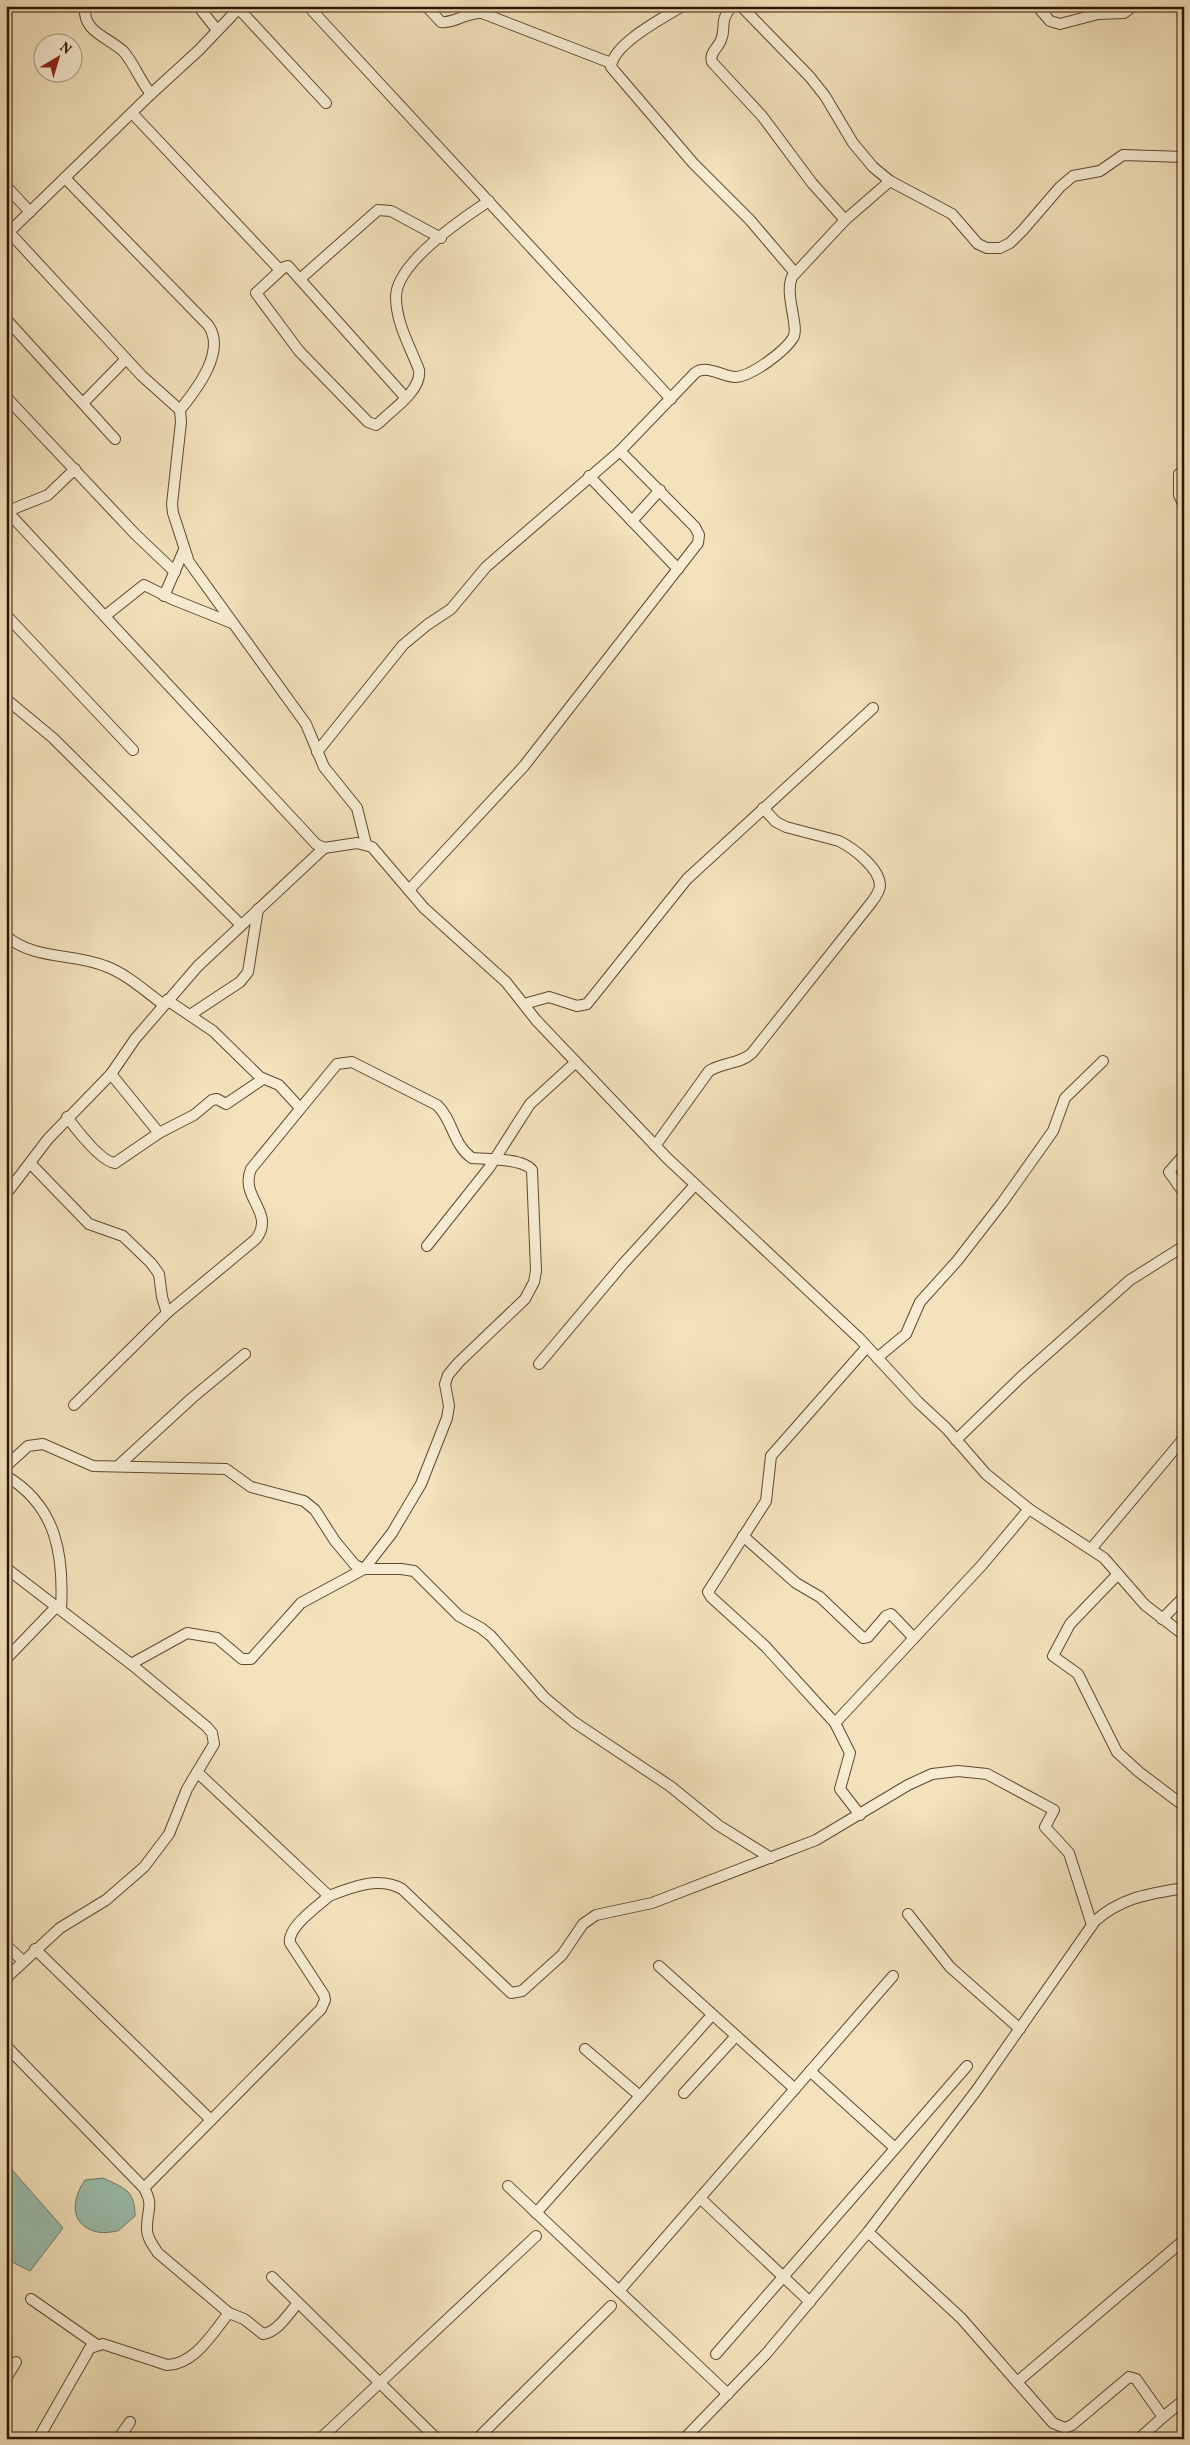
<svg xmlns="http://www.w3.org/2000/svg" width="1190" height="2445" font-family="Vollkorn,serif">
<style>
.water{fill:#9bbeae;stroke:#707a68}
.lines{fill:none;stroke-linecap:round;stroke-linejoin:round}
.minor-casing{stroke:#60482f;stroke-width:12}
.minor{stroke:#f7ecd3;stroke-width:10}
</style>
<rect width="100%" height="100%" fill="#f3e2bc"/>
<filter id="stains"><feTurbulence type="fractalNoise" baseFrequency=".004" numOctaves="4"/><feColorMatrix values="0 0 0 0 .2 0 0 0 0 .09 0 0 0 0 .02 0 0 0 .5 -.17"/></filter>
<radialGradient id="worn" r=".72"><stop offset=".6" stop-color="#630" stop-opacity="0"/><stop offset="1" stop-color="#630" stop-opacity=".3"/></radialGradient>
<g class="water">
<path d="M6,2163L63,2228L30,2271L6,2259Z"/>
<path d="M103,2178C124,2188 135,2190 135,2216L118,2231C111,2232 101,2234 94,2231C68,2223 73,2197 85,2180Z"/>
</g>
<g class="lines">
<g class="minor-casing">
<g id="minor">
<path d="M85,6C82,32 108,37 123,51C134,63 140,81 151,94"/>
<path d="M198,6L217,30"/>
<path d="M308,6L671,399"/>
<path d="M426,6L441,22C454,24 466,12 482,13L611,63"/>
<path d="M682,6C664,18 613,43 611,67L693,163L750,220L795,273"/>
<path d="M732,6C718,23 727,25 721,40C718,48 709,53 712,62L762,116L812,183L845,220"/>
<path d="M741,6L810,77L825,96L853,143L873,167L890,181L952,214L978,244L987,248H1000L1010,243L1023,230L1060,187L1073,176L1100,171L1123,155L1184,157"/>
<path d="M1037,6L1050,21L1060,24L1098,14L1124,13L1133,6"/>
<path d="M239,9L326,103"/>
<path d="M132,113L280,270"/>
<path d="M65,178L208,325C227,351 196,390 180,410"/>
<path d="M6,186L30,212"/>
<path d="M9,232L142,376L180,410L181,422L172,504L173,513L189,562L306,724L324,767L357,808L366,844"/>
<path d="M6,235L151,94L199,50L241,6"/>
<path d="M300,279L378,210L391,211L441,238"/>
<path d="M6,319L115,439"/>
<path d="M6,397L136,535L175,572"/>
<path d="M405,397L288,266L284,267L256,293L299,351L368,422L376,425L380,422C393,409 422,390 419,370C410,346 396,323 396,297C396,263 463,218 489,201"/>
<path d="M83,403L126,359"/>
<path d="M1179,474V495L1184,505"/>
<path d="M589,476L678,569"/>
<path d="M6,510L316,844L324,848L357,843L372,847L424,908L506,982L536,1020L667,1158L860,1339L918,1402L946,1428L986,1474L1029,1509L1104,1558L1145,1605L1184,1635"/>
<path d="M8,511L48,495L75,469"/>
<path d="M632,521L660,490"/>
<path d="M164,596L184,550"/>
<path d="M6,615L133,750"/>
<path d="M105,616L144,585L172,599L232,623"/>
<path d="M6,699L53,738L241,925"/>
<path d="M317,752L403,645L427,625L451,609L486,567L620,451L695,373C707,364 723,377 736,377C752,376 785,351 793,338C800,327 784,295 792,277L845,220L890,181"/>
<path d="M409,890L524,766L698,543L699,535L695,527L620,451"/>
<path d="M6,936C34,960 73,953 105,966C127,974 145,991 164,1005"/>
<path d="M167,1000L213,1031L260,1077L279,1085L300,1108"/>
<path d="M524,1004L549,997L577,1006L587,1004L687,879L873,708"/>
<path d="M190,1015L240,982L248,972L258,909"/>
<path d="M111,1074L159,1133"/>
<path d="M67,1117C76,1129 101,1162 115,1163L159,1133L194,1115L212,1100L217,1099L226,1104L263,1079"/>
<path d="M655,1146L709,1071C723,1062 741,1064 752,1053L871,903C875,898 879,893 880,886C880,868 853,848 839,841L786,827L776,822L763,808"/>
<path d="M1184,1155L1169,1172L1184,1193"/>
<path d="M30,1163L89,1224L123,1236L151,1263L159,1274L162,1297L167,1313"/>
<path d="M6,1194L48,1139L111,1074L135,1039L198,966L324,848"/>
<path d="M427,1246L489,1168L530,1104L576,1062"/>
<path d="M877,1358L906,1334L920,1302L957,1261L1002,1203L1053,1131L1065,1098L1103,1061"/>
<path d="M539,1364L623,1264L695,1185"/>
<path d="M74,1405L167,1313L256,1239C276,1212 239,1198 251,1169L337,1064L352,1062L437,1105C453,1120 453,1145 472,1158C486,1159 523,1158 532,1170L536,1271L534,1282L525,1299L459,1362L448,1375L445,1384L449,1406L447,1418L421,1484L392,1533L364,1569L301,1603L251,1659H242L217,1638L187,1633L131,1664"/>
<path d="M956,1440L1021,1377L1130,1280L1184,1246"/>
<path d="M6,1466L28,1446L43,1444L93,1466L226,1469L251,1487L304,1501L315,1510L335,1541L355,1565L364,1569H401L414,1571L459,1616L481,1628L491,1636L544,1697L574,1722L670,1786L718,1825L771,1858"/>
<path d="M118,1466L192,1398L245,1354"/>
<path d="M6,1476C57,1506 64,1556 61,1609"/>
<path d="M743,1536L796,1583L820,1597L863,1638L868,1637L886,1616L891,1614L914,1638"/>
<path d="M1091,1549L1184,1438"/>
<path d="M6,1568L131,1664L207,1727L212,1733L214,1744L187,1789L169,1834L144,1867L106,1900L60,1928L6,1978"/>
<path d="M1118,1574L1070,1624L1053,1656L1078,1674L1117,1752L1139,1772L1184,1806"/>
<path d="M1162,1619L1184,1597"/>
<path d="M6,1659L57,1606"/>
<path d="M835,1723L982,1565L1029,1509"/>
<path d="M197,1772L329,1896C352,1887 379,1876 402,1889L511,1993L522,1991L562,1955L583,1924L596,1915L652,1903L816,1840L908,1785L932,1774L958,1771L987,1774L1054,1810L1045,1827L1069,1853L1092,1925"/>
<path d="M860,1815L840,1789L850,1753L835,1723L765,1646L711,1597L708,1592L766,1501L771,1456L867,1347"/>
<path d="M908,1914L950,1967L1020,2029"/>
<path d="M6,1945L23,1961"/>
<path d="M35,1949L211,2120"/>
<path d="M659,1966L795,2089"/>
<path d="M6,2046L144,2188C154,2206 147,2209 147,2227C146,2237 153,2245 158,2253L229,2313C213,2332 195,2365 167,2365L103,2344L90,2348L38,2439"/>
<path d="M585,2049L640,2096"/>
<path d="M810,2071L895,2148"/>
<path d="M684,2093L736,2036"/>
<path d="M508,2186L728,2394"/>
<path d="M144,2188L321,2009L325,2000L324,1995L290,1943C287,1927 318,1906 329,1896"/>
<path d="M700,2198L810,2302"/>
<path d="M536,2213L712,2015"/>
<path d="M868,2232L961,2318L1017,2382L1184,2240"/>
<path d="M272,2277L437,2439"/>
<path d="M619,2291L893,1976"/>
<path d="M31,2299L97,2345"/>
<path d="M229,2313L244,2319L263,2334C278,2332 288,2314 298,2303"/>
<path d="M716,2354L967,2066"/>
<path d="M6,2378L16,2362"/>
<path d="M1017,2382L1053,2423L1065,2428L1072,2425L1129,2377L1136,2379L1163,2417L1184,2400"/>
<path d="M1141,2437L1163,2417"/>
<path d="M118,2439L130,2422"/>
<path d="M320,2439L536,2236"/>
<path d="M477,2439L611,2306"/>
<path d="M684,2439L766,2354L868,2232L976,2091L1095,1921C1122,1897 1149,1894 1184,1888"/>
</g>
</g>
<use href="#minor" class="minor"/>
</g>
<rect width="1190" height="2445" fill="none" stroke="#f3e2bc" stroke-width="25"/>
<rect x="8" y="8" width="1175" height="2430" fill="none" stroke="#2f1400" stroke-width="2.5"/>
<rect x="12" y="12" width="1165" height="2420" fill="none" stroke="#2f1400"/>
<g transform="translate(58 58) rotate(38)"><circle r="24" fill="#f7ecd3" stroke="#a7967f"/>
<path d="M0-4L9 19L0 12L-9 19Z" fill="#8f2418"/>
<text y="-8" font-size="14" font-weight="bold" text-anchor="middle" fill="#2f1400">N</text>
</g>
<rect width="100%" height="100%" filter="url(#stains)"/>
<rect width="100%" height="100%" fill="url(#worn)"/>
</svg>
